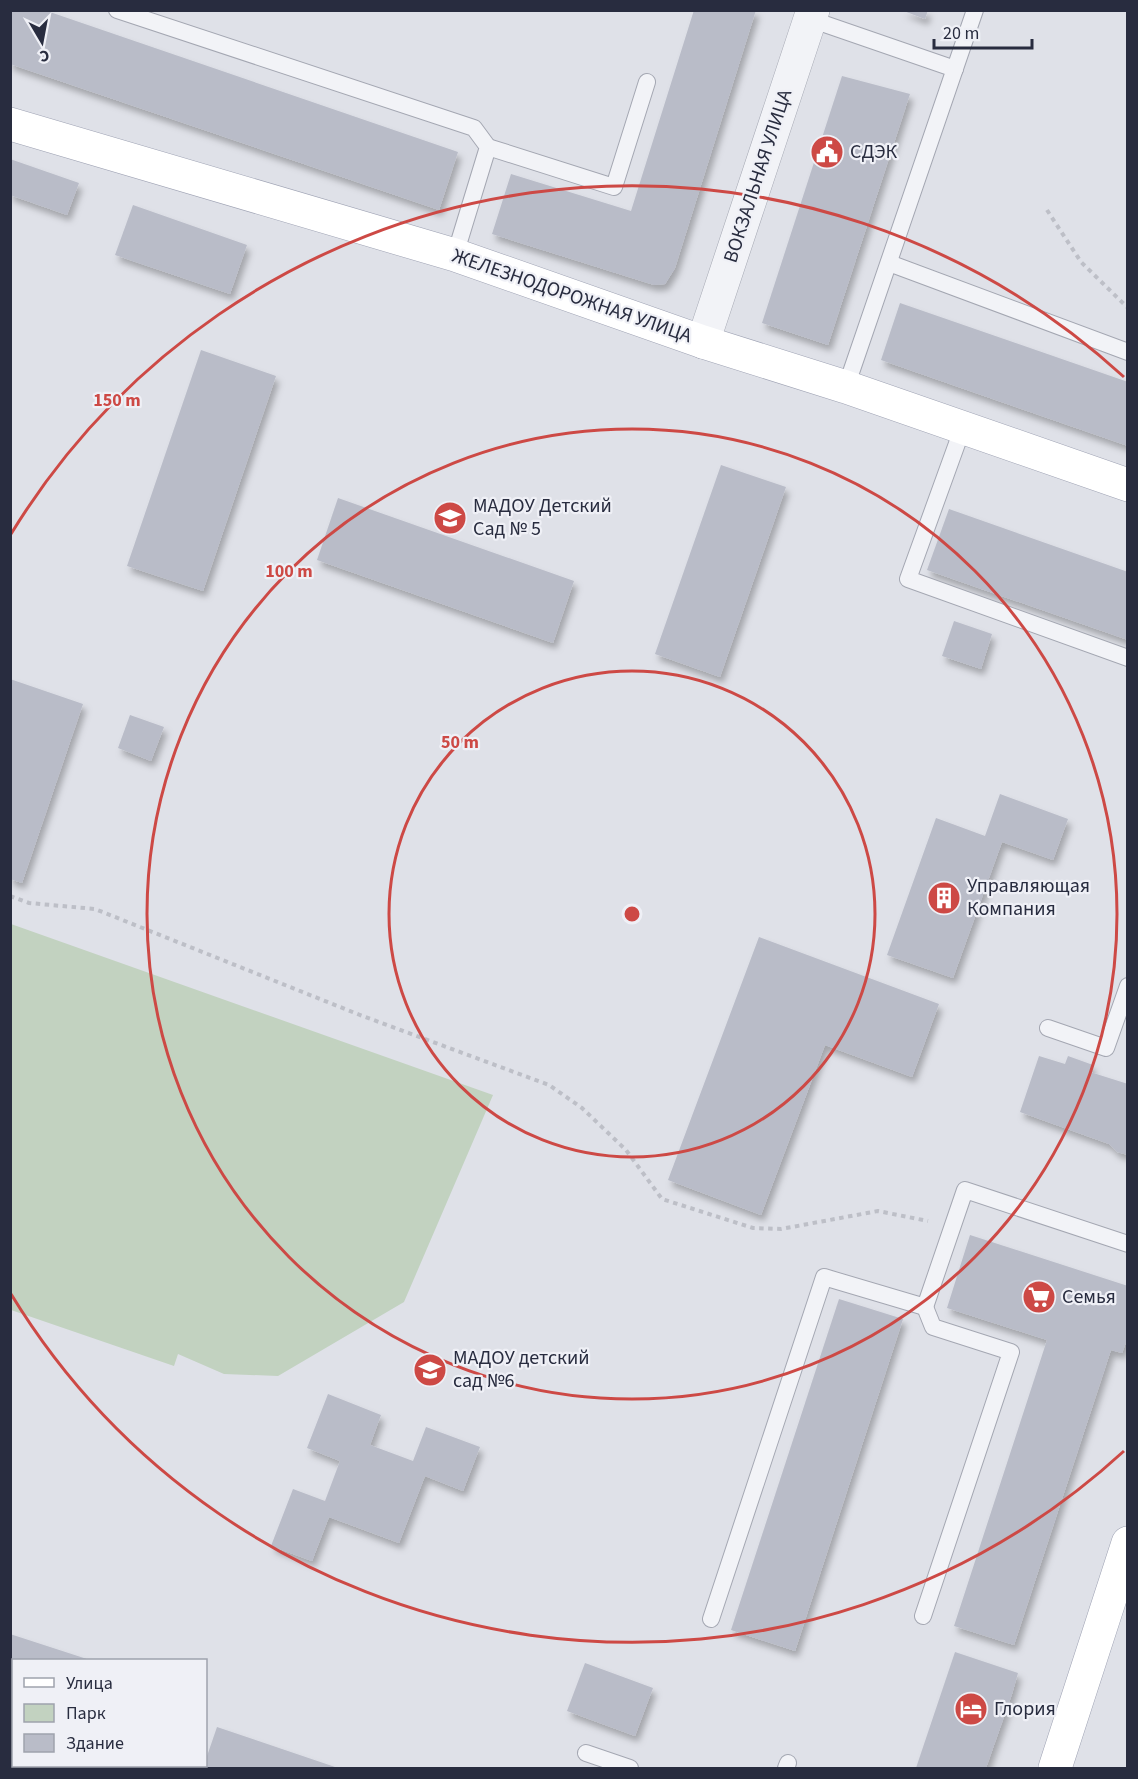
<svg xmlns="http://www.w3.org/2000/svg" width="1138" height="1779" font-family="'Source Sans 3',sans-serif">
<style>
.green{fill:#c2d2c0}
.building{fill:#b9bcc8;filter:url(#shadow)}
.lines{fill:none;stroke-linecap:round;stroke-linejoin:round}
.lane-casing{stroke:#a4a7b2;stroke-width:18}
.street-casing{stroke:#a4a7b2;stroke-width:34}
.primary-casing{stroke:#9fa3b4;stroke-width:34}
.path{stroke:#bdbfc7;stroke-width:4;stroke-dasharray:4.5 4.5;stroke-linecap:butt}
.lane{stroke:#f2f3f7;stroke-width:16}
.street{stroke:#f2f3f7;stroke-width:33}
.primary{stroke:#fff;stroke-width:33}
.ring{fill:none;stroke:#cd4945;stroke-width:3}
.labels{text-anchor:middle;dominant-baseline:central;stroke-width:4.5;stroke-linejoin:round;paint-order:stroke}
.poi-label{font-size:20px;fill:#282c3f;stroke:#eff0f6;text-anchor:start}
.street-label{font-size:20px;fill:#282c3f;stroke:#eff0f6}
.centre{fill:#cd4945;stroke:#eff0f6;stroke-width:3}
.ring-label{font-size:18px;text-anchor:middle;font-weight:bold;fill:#cd4945;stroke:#eff0f6;stroke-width:4.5;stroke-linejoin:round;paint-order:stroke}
</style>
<defs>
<filter id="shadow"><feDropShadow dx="3.5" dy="6" stdDeviation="3" flood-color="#0004"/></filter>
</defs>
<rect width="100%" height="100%" fill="#dfe1e8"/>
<path class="green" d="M11,924L493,1095L404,1302L278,1376L224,1374L178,1354L174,1366L11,1310Z"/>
<g class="building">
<path d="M10,10H44L458,152L439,210L10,64Z"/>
<path d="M694,10H756L675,268L665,284L654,285L492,234L511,174L631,211Z"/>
<path d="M901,10H928L925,19Z"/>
<path d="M842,76L910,94L828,345L762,323Z"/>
<path d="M10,159L79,183L67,215L10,195Z"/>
<path d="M133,205L247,245L230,294L115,255Z"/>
<path d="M900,303L1128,382V446L881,360Z"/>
<path d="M201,350L276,376L203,591L127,566Z"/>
<path d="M721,465L786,487L720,677L655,654Z"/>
<path d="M338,498L574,581L553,643L317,560Z"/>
<path d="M949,509L1128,572V640L927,570Z"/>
<path d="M954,621L992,634L981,669L942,656Z"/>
<path d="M10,679L83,704L22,883L10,879Z"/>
<path d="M130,715L164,727L151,761L118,748Z"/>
<path d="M1000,794L1068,819L1053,860L1002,842L953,978L887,955L936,818L985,836Z"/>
<path d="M759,937L939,1004L912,1077L825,1045L761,1215L668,1180Z"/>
<path d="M1039,1056L1065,1064L1068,1056L1093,1065L1090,1072L1128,1084V1155L1117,1152L1109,1144L1020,1112Z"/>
<path d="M970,1235L1128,1286V1337L1122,1353L1111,1350L1014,1645L954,1626L1047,1340L947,1308Z"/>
<path d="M839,1299L903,1319L795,1651L731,1630Z"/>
<path d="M328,1394L381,1415L370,1445L413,1461L426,1427L480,1447L463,1491L425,1476L399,1543L329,1517L312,1561L271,1546L293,1489L325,1501L340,1461L307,1448Z"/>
<path d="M10,1634L90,1660H14V1701L10,1700Z"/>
<path d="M955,1652L1018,1673L1012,1694L986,1768H916Z"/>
<path d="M585,1663L653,1688L635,1736L567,1711Z"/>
<path d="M217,1727L338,1768H202L206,1766V1759Z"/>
</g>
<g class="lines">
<g class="lane-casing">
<g id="lane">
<path d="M117,10L474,128L488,147L455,255"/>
<path d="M810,19L955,69"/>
<path d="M488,147L614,187L647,82"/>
<path d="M889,263L1128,352"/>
<path d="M846,387L975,10"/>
<path d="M963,427L908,579L1128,658"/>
<path d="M1048,1028L1106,1048L1128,986"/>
<path d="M923,1616L1011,1352L933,1327L925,1307"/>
<path d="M711,1619L824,1277L925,1307L965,1190L1128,1244"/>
<path d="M586,1753L630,1768"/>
<path d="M786,1768L788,1763"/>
</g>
</g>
<g class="street-casing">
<path id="street" d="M703,342L813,10"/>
</g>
<g class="primary-casing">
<g id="primary">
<path d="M10,124L455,255L703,342L846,387L1128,485"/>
<path d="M1055,1768L1128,1543"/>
</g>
</g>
<g class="path">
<path d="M1047,210L1081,262L1128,308"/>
<path d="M10,896L29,903L95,909L360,1015L549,1085L582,1108L626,1150L662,1199L753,1228L781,1229L878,1211L928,1221"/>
</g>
<use href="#lane" class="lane"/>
<use href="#street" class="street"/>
<use href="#primary" class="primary"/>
</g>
<g class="ring">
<circle cx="632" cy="914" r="243"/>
<circle cx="632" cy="914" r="485"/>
<path d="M1124 1451A728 728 0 0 1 11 1294M11 534A728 728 0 0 1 1124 377"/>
</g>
<defs>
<g id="civic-disc" transform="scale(1.725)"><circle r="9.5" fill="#cd4945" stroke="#eff0f6"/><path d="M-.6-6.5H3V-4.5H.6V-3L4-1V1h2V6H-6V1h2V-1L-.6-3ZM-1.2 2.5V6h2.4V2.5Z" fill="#fff"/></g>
<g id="school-disc" transform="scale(1.725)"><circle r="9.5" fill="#cd4945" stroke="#eff0f6"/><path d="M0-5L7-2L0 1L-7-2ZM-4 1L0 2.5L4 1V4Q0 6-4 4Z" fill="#fff"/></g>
<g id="building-disc" transform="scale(1.725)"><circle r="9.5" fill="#cd4945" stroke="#eff0f6"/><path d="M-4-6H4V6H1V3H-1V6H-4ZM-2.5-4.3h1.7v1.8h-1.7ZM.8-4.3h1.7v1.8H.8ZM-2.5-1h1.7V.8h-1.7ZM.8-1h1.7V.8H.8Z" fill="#fff"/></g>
<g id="supermarket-disc" transform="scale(1.725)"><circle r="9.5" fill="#cd4945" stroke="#eff0f6"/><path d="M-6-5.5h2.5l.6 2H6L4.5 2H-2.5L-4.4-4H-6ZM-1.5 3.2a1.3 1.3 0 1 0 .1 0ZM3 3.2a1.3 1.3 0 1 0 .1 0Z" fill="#fff"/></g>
<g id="hotel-disc" transform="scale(1.725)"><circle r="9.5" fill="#cd4945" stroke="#eff0f6"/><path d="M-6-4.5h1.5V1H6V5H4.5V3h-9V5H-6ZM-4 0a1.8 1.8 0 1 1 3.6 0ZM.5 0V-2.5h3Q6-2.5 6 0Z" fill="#fff"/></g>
</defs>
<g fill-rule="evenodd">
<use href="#civic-disc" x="827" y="152"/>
<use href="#school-disc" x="450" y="518"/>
<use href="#building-disc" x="944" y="898"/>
<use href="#supermarket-disc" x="1039" y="1297"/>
<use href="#school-disc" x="430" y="1370"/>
<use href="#hotel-disc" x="971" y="1709"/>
</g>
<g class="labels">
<g class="poi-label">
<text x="850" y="152">СДЭК</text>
<text x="473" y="506">МАДОУ Детский<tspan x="473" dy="23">Сад № 5</tspan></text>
<text x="967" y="886">Управляющая<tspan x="967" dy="23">Компания</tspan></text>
<text x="1062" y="1297">Семья</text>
<text x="453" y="1358">МАДОУ детский<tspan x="453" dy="23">сад №6</tspan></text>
<text x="994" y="1709">Глория</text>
</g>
<g class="street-label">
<text transform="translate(758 176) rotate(-72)">ВОКЗАЛЬНАЯ УЛИЦА</text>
<text transform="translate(572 296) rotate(19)">ЖЕЛЕЗНОДОРОЖНАЯ УЛИЦА</text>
</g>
</g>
<circle cx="632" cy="914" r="9" class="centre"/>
<g class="ring-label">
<text x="117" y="406">150 m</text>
<text x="289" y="577">100 m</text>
<text x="460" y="748">50 m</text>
</g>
<rect width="1138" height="1779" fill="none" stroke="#282c3f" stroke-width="24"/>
<rect x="12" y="1659" width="195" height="108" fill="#eff0f6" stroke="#9fa2ad" stroke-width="1.5"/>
<rect x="24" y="1678" width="30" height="9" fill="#ffffff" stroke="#9fa2ad" stroke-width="1.5"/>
<text x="66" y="1689" font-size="18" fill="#282c3f">Улица</text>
<rect x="24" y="1704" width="30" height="18" fill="#c2d2c0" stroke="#9fa2ad" stroke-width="1.5"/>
<text x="66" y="1719" font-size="18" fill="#282c3f">Парк</text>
<rect x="24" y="1734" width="30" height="18" fill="#b9bcc8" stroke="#9fa2ad" stroke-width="1.5"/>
<text x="66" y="1749" font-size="18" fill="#282c3f">Здание</text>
<g transform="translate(42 42) rotate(170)" stroke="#eff0f6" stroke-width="4.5" paint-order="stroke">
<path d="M0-4.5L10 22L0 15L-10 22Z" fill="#282c3f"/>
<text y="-9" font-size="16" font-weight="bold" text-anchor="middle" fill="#282c3f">С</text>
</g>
<path d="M934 39v9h98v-9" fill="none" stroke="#282c3f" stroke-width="3"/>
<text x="943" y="39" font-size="18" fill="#282c3f" stroke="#eff0f6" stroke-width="4.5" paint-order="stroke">20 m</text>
</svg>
